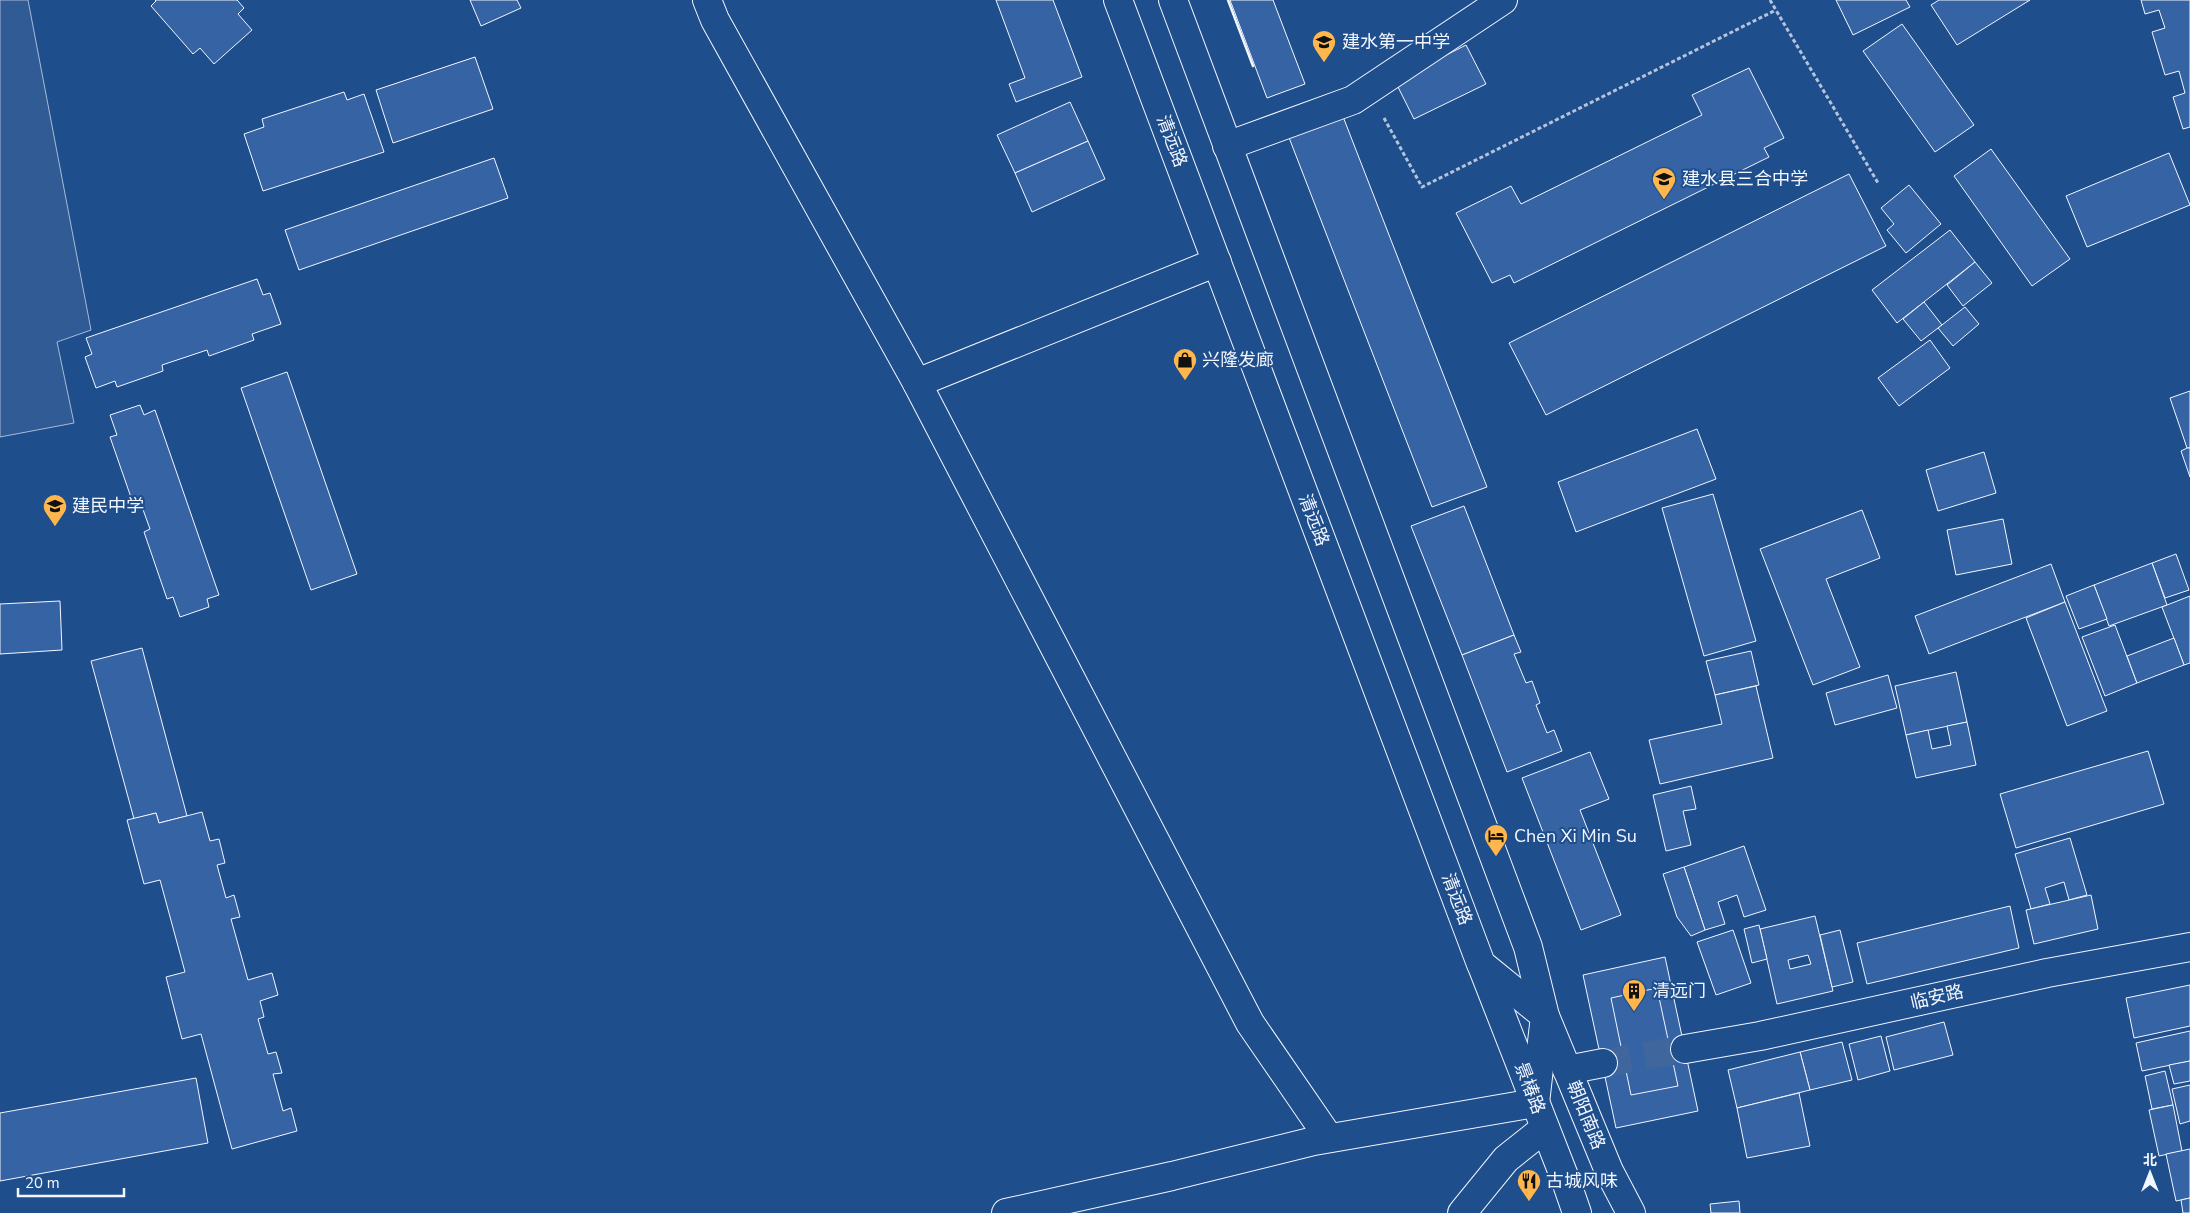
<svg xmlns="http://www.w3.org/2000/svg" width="2190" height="1213" font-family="'Nunito Sans','Noto Sans SC',sans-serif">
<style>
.built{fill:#305b95;stroke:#a8bbd7}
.building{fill:#3563a3;stroke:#f2f6ff;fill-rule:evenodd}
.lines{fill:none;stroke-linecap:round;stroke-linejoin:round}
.street-tunnel{stroke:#3f679d;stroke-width:28;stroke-dasharray:28 14;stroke-linecap:butt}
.street-casing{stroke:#f2f6ff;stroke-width:30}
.secondary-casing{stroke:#f2f6ff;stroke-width:30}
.path{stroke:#b3c4dc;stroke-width:3;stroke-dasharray:4 2.5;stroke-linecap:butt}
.street{stroke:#1f4e8c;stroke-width:28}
.secondary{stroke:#1f4e8c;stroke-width:28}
.wall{stroke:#f2f6ff;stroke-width:2.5}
.labels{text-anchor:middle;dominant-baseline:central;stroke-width:4;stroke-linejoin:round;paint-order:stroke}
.poi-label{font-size:18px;fill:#f2f6ff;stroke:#1f4e8c;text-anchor:start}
.street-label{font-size:18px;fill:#f2f6ff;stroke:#1f4e8c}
</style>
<rect width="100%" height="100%" fill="#1f4e8c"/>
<path class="built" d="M0,0H28L91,330L57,342L74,423L0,437Z"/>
<g class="building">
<path d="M155,0H237L244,8L238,14L252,30L214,64L200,48L193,54L151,6L156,1Z"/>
<path d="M470,0H517L521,8L481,26Z"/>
<path d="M996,0H1053L1082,77L1016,102L1009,84L1025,78Z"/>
<path d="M1230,0H1273L1305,84L1267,98Z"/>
<path d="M1836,0H1906L1910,7L1853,35Z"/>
<path d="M1939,0H2030L1957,45L1931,5Z"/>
<path d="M2141,0H2190V127L2183,129L2173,97L2185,93L2179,71L2165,75L2152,32L2165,28L2159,10L2145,14Z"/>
<path d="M1902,24L1974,125L1935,152L1863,51Z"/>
<path d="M1466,45L1486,84L1414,119L1395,81Z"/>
<path d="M475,57L493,109L393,143L376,90Z"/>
<path d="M1749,68L1784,138L1764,148L1769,157L1514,283L1510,275L1492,283L1456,213L1511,186L1521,204L1702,115L1692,95Z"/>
<path d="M344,92L347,100L364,94L384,152L263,191L244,134L264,127L262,119Z"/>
<path d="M1070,102L1088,141L1015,173L997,135Z"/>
<path d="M1342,114L1487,487L1432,507L1288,135Z"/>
<path d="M1088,141L1105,179L1032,212L1015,173Z"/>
<path d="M1991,149L2070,259L2032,286L1954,176Z"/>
<path d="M2169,153L2190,205L2087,247L2066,196Z"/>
<path d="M494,158L508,198L299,270L285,230Z"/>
<path d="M1849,174L1886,246L1546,415L1509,343Z"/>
<path d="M1909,185L1941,224L1906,253L1887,230L1894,224L1881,208Z"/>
<path d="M1950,230L1975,262L1897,323L1872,290Z"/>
<path d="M1975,262L1992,283L1963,306L1947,285Z"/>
<path d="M257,279L263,295L270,293L281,324L252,334L254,340L209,356L207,350L162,365L163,371L117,387L115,381L96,388L85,357L92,354L86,338Z"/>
<path d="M1924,302L1942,325L1921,341L1903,319Z"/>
<path d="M1965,307L1979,324L1953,346L1938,328Z"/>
<path d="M1930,340L1950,368L1899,406L1878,378Z"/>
<path d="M287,372L357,574L311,590L241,388Z"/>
<path d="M2190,391V448H2187L2170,398Z"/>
<path d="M140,405L144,415L155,410L219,595L207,599L209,607L180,617L173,597L167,599L144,532L150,529L141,504L134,506L110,437L117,435L110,415Z"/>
<path d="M1697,429L1716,479L1576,532L1558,482Z"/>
<path d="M2187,448H2190V477L2181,451Z"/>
<path d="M1984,452L1996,493L1938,511L1926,470Z"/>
<path d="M1713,494L1756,641L1704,656L1662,508Z"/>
<path d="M1464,506L1514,635L1462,655L1411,526Z"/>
<path d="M1862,510L1880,558L1826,579L1860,667L1813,685L1760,549Z"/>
<path d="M2003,519L2012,564L1956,575L1947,530Z"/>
<path d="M2176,554L2189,590L2165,598L2152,563Z"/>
<path d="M2152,563L2167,605L2109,626L2094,585Z"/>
<path d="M2051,564L2065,602L1929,654L1915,616Z"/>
<path d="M2094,585L2107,619L2079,629L2066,596Z"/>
<path d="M2190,596V663L2184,665L2162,607Z"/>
<path d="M60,601L62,650L0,654V604Z"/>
<path d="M2065,602L2107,711L2067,726L2026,618Z"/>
<path d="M2115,625L2137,683L2105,696L2082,637Z"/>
<path d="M1514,635L1521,652L1514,654L1526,683L1532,681L1540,703L1536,705L1547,733L1554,730L1562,751L1507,772L1462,655Z"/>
<path d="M2174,638L2184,665L2137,683L2127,656Z"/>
<path d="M142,648L187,816L159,823L156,813L134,819L91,661Z"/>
<path d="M1751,651L1759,685L1715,695L1706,661Z"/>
<path d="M1956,672L1967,722L1906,735L1895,686Z"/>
<path d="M1888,675L1897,708L1835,725L1826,693Z"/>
<path d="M1756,686L1773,758L1660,784L1649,740L1722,724L1715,695Z"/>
<path d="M1967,722L1976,765L1916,778L1906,735L1928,730L1932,749L1951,745L1947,726Z"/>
<path d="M2148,751L2164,804L2016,848L2000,794Z"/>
<path d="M1590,752L1609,799L1580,810L1621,915L1581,930L1522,778Z"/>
<path d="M1691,786L1696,809L1683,811L1691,845L1666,851L1653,795Z"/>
<path d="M202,812L210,841L219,839L225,863L217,865L226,898L234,895L240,917L231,919L248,980L272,973L278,995L260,1001L264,1017L258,1019L268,1054L276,1052L282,1073L273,1074L283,1111L291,1108L297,1131L232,1149L201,1034L182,1039L166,977L185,972L160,880L144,884L127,820L156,813L159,823Z"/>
<path d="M2070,838L2087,895L2069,900L2064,882L2045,888L2050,904L2031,909L2015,854Z"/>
<path d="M1744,846L1766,910L1744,917L1737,895L1718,902L1725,924L1705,930L1684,867Z"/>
<path d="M1684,867L1705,930L1691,936L1677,917L1663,874Z"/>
<path d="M2091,895L2098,929L2034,944L2026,910Z"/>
<path d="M2010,906L2019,948L1867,984L1857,943Z"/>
<path d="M1815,916L1833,991L1777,1004L1760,929ZM1808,955L1811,964L1790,969L1788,960Z"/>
<path d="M1759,925L1767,959L1752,963L1744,929Z"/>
<path d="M1733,930L1751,983L1716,995L1697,942Z"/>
<path d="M1840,930L1853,982L1832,987L1820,935Z"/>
<path d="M1665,957L1698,1111L1616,1128L1583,975Z"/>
<path d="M2190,985V1026L2134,1038L2126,998Z"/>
<path d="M1657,988L1678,1086L1631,1095L1611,998Z"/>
<path d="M1944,1022L1953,1055L1894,1070L1886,1037Z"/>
<path d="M2190,1031V1061L2142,1071L2136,1043Z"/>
<path d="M1881,1036L1890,1071L1858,1080L1849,1044Z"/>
<path d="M1842,1042L1852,1080L1810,1090L1800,1052Z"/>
<path d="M1800,1052L1810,1090L1737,1108L1728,1070Z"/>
<path d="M2190,1061V1081L2174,1084L2169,1065Z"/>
<path d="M2165,1071L2173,1105L2152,1109L2145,1076Z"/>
<path d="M196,1078L208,1143L0,1181V1113Z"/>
<path d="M2190,1085V1121L2180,1124L2172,1089Z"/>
<path d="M1799,1093L1810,1146L1747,1158L1737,1108Z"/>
<path d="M2173,1105L2182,1151L2159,1156L2149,1110Z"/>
<path d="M2190,1149V1198L2176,1201L2166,1154Z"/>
<path d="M2190,1198V1213H2183L2181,1200Z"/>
<path d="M1739,1201L1740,1213H1711L1710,1204Z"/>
</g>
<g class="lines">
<path class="street-tunnel" d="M1603,1063L1685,1049"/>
<g class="street-casing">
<g id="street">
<path d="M707,0L715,20L917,383L1250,1023L1329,1138"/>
<path d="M1227,146L1353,100L1503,0"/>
<path d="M917,383L1217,262"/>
<path d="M1685,1049L1760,1036L2047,973L2190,947"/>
<path d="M1567,1070L1603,1063"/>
<path d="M1006,1213L1172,1176L1314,1141L1535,1103"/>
<path d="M1462,1213L1506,1159L1545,1128"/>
</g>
</g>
<g class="secondary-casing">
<g id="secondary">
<path d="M1118,0L1481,964L1545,1016L1609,1171L1631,1213"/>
<path d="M1173,0L1528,947L1545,1016L1535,1103"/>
<path d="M1482,966L1566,1181L1577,1213"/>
</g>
</g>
<g class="path">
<path d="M1770,0L1878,183"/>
<path d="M1384,118L1422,187L1776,10"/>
</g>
<use href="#street" class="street"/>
<use href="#secondary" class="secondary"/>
<path class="wall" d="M1228,0L1253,66"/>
</g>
<defs>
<g id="school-pin" transform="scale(1.25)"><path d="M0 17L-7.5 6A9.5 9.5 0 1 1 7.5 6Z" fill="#ffb74d" stroke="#1f4e8c"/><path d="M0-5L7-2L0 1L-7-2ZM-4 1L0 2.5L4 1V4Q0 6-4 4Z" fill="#111"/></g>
<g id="shop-pin" transform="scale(1.25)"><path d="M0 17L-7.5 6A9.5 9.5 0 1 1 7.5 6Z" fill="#ffb74d" stroke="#1f4e8c"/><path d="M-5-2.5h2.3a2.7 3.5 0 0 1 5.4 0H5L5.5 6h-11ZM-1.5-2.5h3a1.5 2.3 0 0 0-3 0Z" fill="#111"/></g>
<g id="hotel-pin" transform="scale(1.25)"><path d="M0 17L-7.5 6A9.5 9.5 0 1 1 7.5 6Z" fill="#ffb74d" stroke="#1f4e8c"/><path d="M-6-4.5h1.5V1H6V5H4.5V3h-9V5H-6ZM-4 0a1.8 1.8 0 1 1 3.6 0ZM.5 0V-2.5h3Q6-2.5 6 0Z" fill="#111"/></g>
<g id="building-pin" transform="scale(1.25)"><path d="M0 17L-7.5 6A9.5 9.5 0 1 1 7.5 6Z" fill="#ffb74d" stroke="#1f4e8c"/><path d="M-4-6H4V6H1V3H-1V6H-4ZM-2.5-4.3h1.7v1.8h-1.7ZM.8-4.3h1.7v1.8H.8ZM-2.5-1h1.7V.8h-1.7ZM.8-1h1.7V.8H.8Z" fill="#111"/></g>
<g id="restaurant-pin" transform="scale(1.25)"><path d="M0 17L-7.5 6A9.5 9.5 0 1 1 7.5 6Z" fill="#ffb74d" stroke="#1f4e8c"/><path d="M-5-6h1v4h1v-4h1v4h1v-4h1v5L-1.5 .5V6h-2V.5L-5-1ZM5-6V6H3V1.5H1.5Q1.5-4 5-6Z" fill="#111"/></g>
</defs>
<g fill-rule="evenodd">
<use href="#school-pin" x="1324" y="42"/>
<use href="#school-pin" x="1664" y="179"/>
<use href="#shop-pin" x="1185" y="360"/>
<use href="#school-pin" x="55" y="506"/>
<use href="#hotel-pin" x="1496" y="836"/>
<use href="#building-pin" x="1634" y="991"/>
<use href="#restaurant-pin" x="1529" y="1181"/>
</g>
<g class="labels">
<g class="poi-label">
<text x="1342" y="42">建水第一中学</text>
<text x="1682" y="179">建水县三合中学</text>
<text x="1202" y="360">兴隆发廊</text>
<text x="72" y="506">建民中学</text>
<text x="1514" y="836">Chen Xi Min Su</text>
<text x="1652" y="991">清远门</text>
<text x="1546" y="1181">古城风味</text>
</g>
<g class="street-label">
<text transform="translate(1172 141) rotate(69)">清远路</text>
<text transform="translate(1314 520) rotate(69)">清远路</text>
<text transform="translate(1457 899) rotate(69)">清远路</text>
<text transform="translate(1937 997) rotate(-13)">临安路</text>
<text transform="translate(1530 1088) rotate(69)">景椿路</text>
<text transform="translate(1586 1115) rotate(68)">朝阳南路</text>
</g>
</g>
<g transform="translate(2150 1173)" stroke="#1f4e8c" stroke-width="4" paint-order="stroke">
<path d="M0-4L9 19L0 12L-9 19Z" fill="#f2f6ff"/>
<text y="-8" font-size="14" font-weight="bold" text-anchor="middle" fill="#f2f6ff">北</text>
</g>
<path d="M18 1188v8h106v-8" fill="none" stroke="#f2f6ff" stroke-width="2.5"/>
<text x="25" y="1188" font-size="15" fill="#f2f6ff" stroke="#1f4e8c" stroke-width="4" paint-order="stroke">20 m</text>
</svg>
